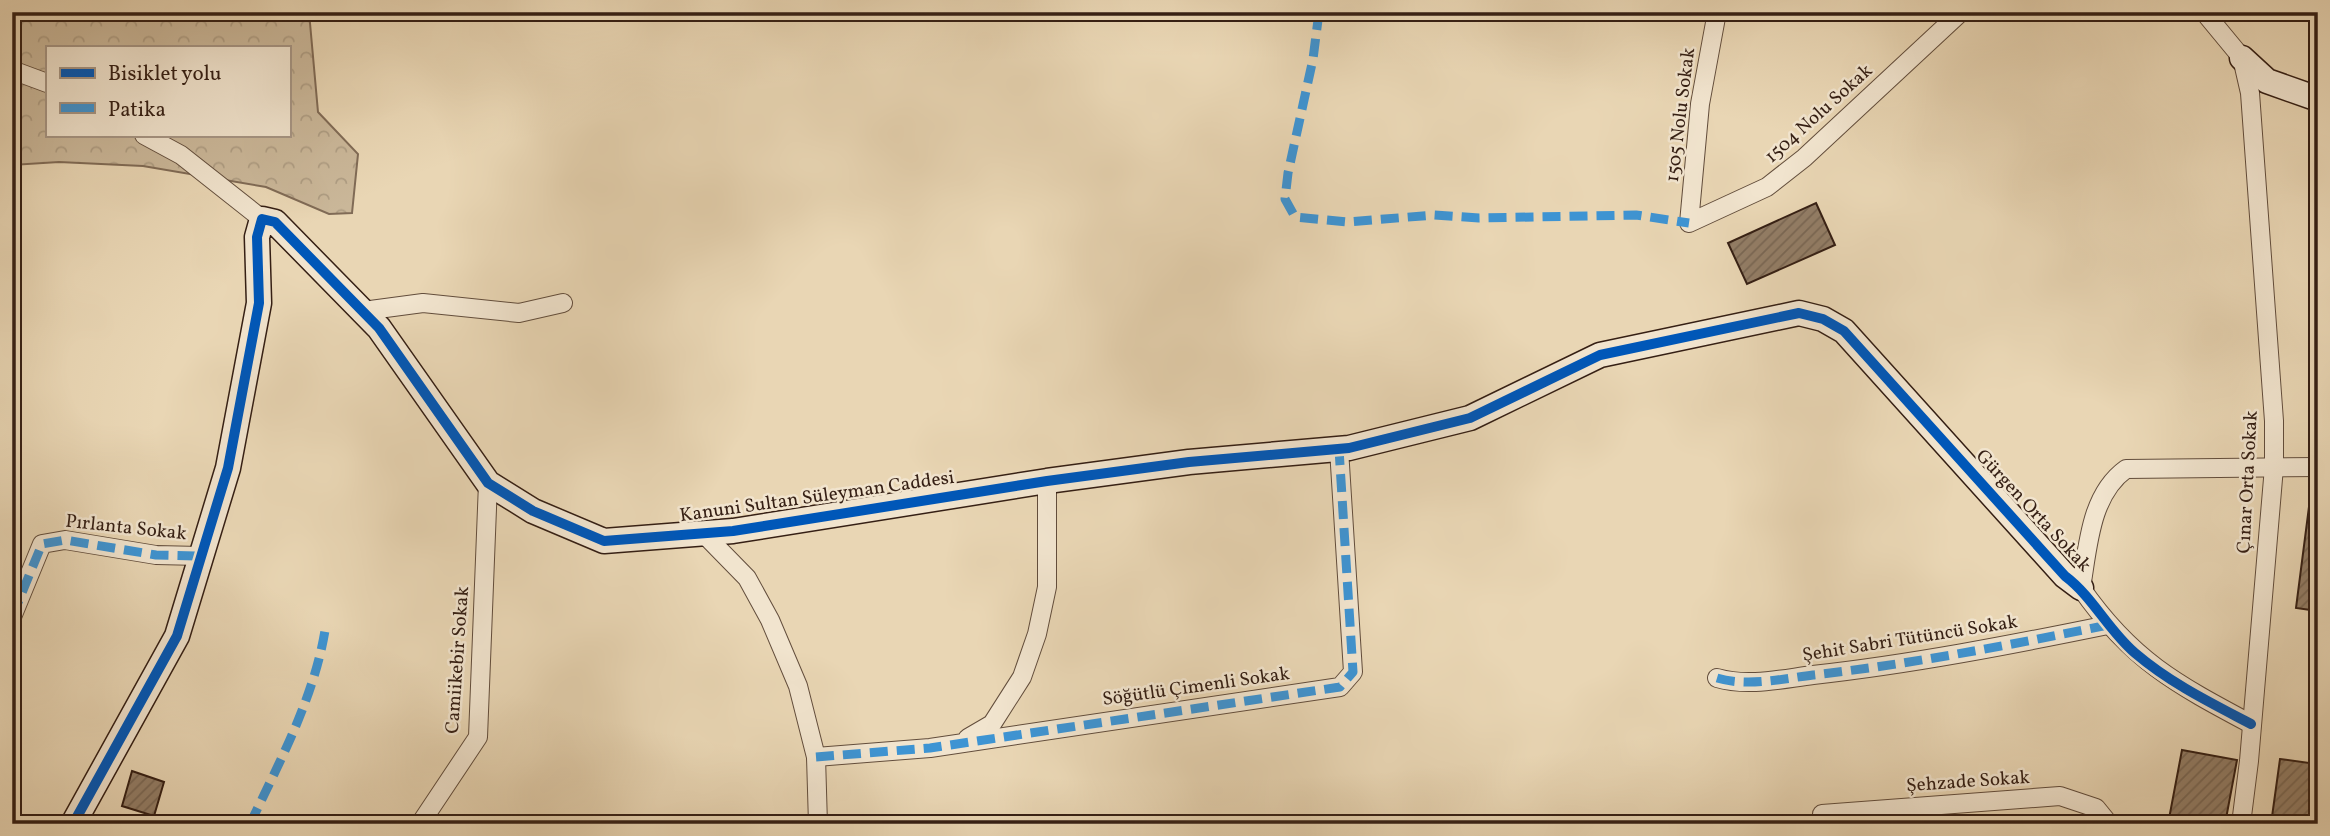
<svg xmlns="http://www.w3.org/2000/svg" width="2330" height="836" font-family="Vollkorn,serif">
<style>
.forest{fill:url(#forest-crowns);stroke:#806b56;stroke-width:2;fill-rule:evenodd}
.building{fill:url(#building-hatch);stroke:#351f14;stroke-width:2}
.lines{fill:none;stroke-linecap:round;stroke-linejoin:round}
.street-casing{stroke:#624d3c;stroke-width:20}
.secondary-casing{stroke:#351f14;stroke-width:27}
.street{stroke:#f1e4ce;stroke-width:18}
.secondary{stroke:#f1e4ce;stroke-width:24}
.quiet{stroke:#3e94d3;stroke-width:9;stroke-dasharray:18 9;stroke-linecap:butt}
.cycleway-casing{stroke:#f1e4ce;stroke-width:15}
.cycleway{stroke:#0057b8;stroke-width:10}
.labels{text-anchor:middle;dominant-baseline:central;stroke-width:5;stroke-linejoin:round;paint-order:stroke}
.street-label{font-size:19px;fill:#351f14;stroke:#f1e4ce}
</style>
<defs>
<pattern id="forest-crowns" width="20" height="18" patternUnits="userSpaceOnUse" patternTransform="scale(1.75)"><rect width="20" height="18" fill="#cab799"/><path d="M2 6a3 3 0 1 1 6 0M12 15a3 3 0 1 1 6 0" fill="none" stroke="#ae9d83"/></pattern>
<pattern id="building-hatch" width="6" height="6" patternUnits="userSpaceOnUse" patternTransform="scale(1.75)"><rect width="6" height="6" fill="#937e67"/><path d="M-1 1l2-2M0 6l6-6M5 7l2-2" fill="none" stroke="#796754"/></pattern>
</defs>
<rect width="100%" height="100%" fill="#e9d6b4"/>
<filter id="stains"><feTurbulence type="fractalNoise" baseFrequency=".00286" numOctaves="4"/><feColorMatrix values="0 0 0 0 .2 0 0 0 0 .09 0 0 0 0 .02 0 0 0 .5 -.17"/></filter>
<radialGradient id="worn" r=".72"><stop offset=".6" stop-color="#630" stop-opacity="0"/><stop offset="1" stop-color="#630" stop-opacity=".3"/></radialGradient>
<path class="forest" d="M12,12H164L178,18L235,12H309L318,112L358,154L352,213L329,214L266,187L143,166L59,162L12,165ZM47,47H289V135H47Z"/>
<g class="building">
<path d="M1816,203L1835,245L1747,284L1728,243Z"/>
<path d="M2310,499L2318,500V611L2296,608Z"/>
<path d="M2182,750L2237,760L2225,824H2168Z"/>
<path d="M2280,759L2317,764L2308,824H2271Z"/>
<path d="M132,771L164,782L154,816L122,806Z"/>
</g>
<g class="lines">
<g class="street-casing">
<g id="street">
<path d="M1717,12L1700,104L1689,223L1767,187L1804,158L1961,12"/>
<path d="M2204,12L2242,58L2250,93L2274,421V467L2249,761L2241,824"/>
<path d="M12,70L47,83"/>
<path d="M144,135L181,155L262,219"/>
<path d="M363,311L423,303L519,313L563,303"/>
<path d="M703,533L747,578L770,620L798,686L816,757L818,824"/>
<path d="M12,617L42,544L65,540L156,555L200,556"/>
<path d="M1717,678C1748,687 1781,679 1813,675C1912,664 2010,645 2108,625"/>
<path d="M2251,724C2176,684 2131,660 2081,588C2088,547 2090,495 2126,469L2318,467"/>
<path d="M968,738L992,724L1022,677L1037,634L1047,587V481"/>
<path d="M816,757L930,748L1340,687L1353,672L1339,449"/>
<path d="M1822,814L2060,796L2096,808L2109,824"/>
<path d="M420,824L478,737L488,483"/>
</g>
</g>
<g class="secondary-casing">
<g id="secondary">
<path d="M2242,58L2267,81L2318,99"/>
<path d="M73,824L177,636L228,468L259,303L257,237L262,219L275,222L379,328L488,483L533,511L604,541L733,531L1047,481L1189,462L1349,448L1470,418L1600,355L1799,313L1823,319L1844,331L2065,576L2081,588"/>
</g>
</g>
<use href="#street" class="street"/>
<use href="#secondary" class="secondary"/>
<g class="quiet">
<path d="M1319,12L1313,59L1288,173L1285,199L1295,217L1348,222L1434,215L1479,218L1636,215L1689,223"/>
<path d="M12,617L42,544L65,540L156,555L200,556"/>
<path d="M1717,678C1748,687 1781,679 1813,675C1912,664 2010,645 2108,625"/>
<path d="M816,757L930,748L1340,687L1353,672L1339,449"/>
<path d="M250,824C280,761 316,694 326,624"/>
</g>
<g class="cycleway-casing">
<path id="cycleway" d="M73,824L177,636L228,468L259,303L257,237L262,219L275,222L379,328L488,483L533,511L604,541L733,531L1047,481L1189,462L1349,448L1470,418L1600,355L1799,313L1823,319L1844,331L2065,576C2093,597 2108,630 2135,653C2170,683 2211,703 2251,724"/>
</g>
<use href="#cycleway" class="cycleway"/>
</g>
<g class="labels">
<g class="street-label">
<text transform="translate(1819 114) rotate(-42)">1504 Nolu Sokak</text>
<text transform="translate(1681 115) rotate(-83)">1505 Nolu Sokak</text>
<text transform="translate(2248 482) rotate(-87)">Çınar Orta Sokak</text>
<text transform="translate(817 497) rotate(-8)">Kanuni Sultan Süleyman Caddesi</text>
<text transform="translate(2033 511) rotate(47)">Gürgen Orta Sokak</text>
<text transform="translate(126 528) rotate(6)">Pırlanta Sokak</text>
<text transform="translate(1910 639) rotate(-9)">Şehit Sabri Tütüncü Sokak</text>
<text transform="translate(458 660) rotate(-86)">Camiikebir Sokak</text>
<text transform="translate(1196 687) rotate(-8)">Söğütlü Çimenli Sokak</text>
<text transform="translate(1968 782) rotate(-4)">Şehzade Sokak</text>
</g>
</g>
<rect width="2330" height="836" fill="none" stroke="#e9d6b4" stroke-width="42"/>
<rect x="14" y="14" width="2302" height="808" fill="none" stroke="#351f14" stroke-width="3.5"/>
<rect x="21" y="21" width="2288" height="794" fill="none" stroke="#351f14" stroke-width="2"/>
<rect x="46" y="46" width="245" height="91" fill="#f1e4ce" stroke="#a69584" stroke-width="2"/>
<rect x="60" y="68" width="35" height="10" fill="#0057b8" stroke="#a69584" stroke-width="2"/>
<text x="108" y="80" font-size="21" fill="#351f14">Bisiklet yolu</text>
<rect x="60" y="103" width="35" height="10" fill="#3e94d3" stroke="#a69584" stroke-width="2"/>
<text x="108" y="116" font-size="21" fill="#351f14">Patika</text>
<rect width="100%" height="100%" filter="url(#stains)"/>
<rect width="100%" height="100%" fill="url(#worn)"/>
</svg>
